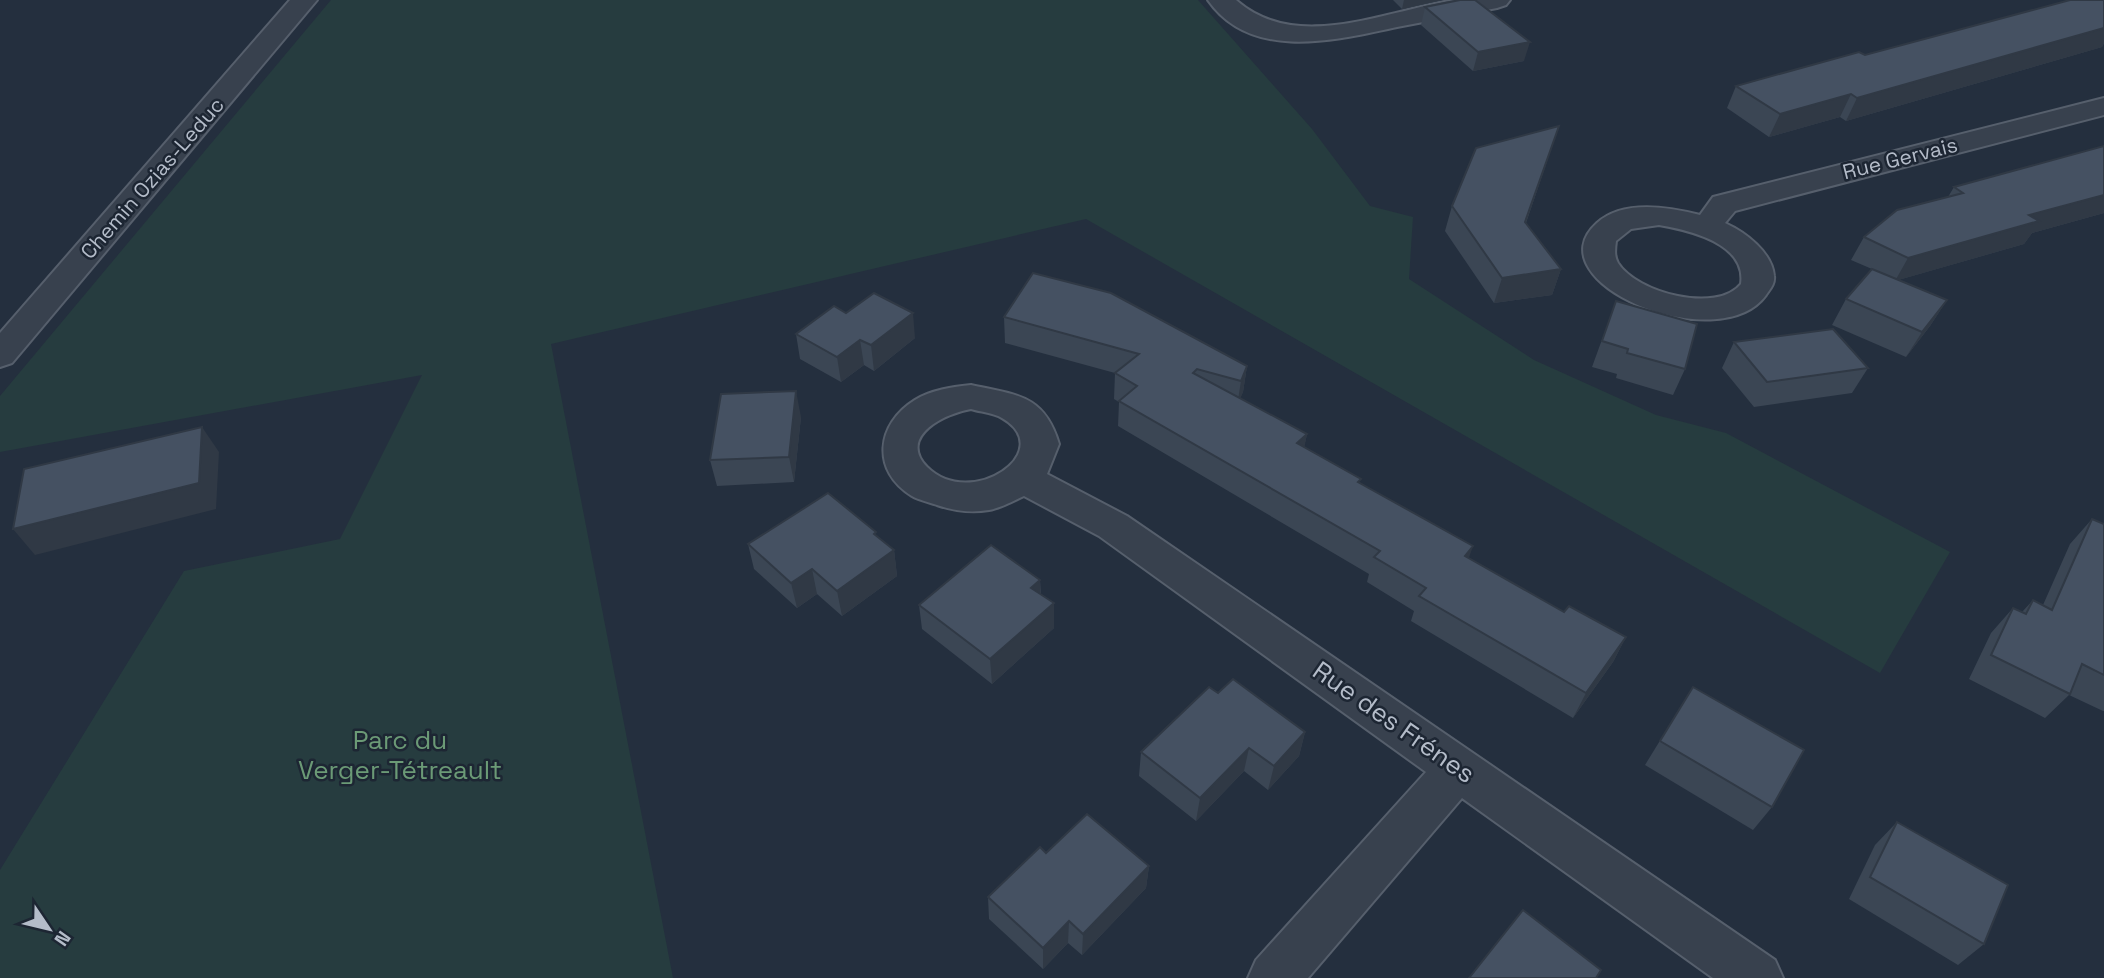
<svg xmlns="http://www.w3.org/2000/svg" width="2104" height="978" font-family="'Space Grotesk',sans-serif">
<style>
.green{fill:#263c3f}
.lines{fill:none;stroke-linecap:round;stroke-linejoin:round}
.minor-casing{stroke:#565f6c;stroke-width:4}
.minor{fill:#38414e;fill-rule:evenodd}
.wall{fill:#3b4654}
.shaded-wall{fill:#303945}
.building{fill:#455162;stroke:#303945;stroke-width:2}
.labels{text-anchor:middle;dominant-baseline:central;stroke-width:5;stroke-linejoin:round;paint-order:stroke}
.far-street-label{font-size:21px;fill:#b4bcc9;stroke:#1d2633}
.street-label{font-size:26px;fill:#b4bcc9;stroke:#1d2633}
.park-label{font-size:26px;fill:#6b9a76;stroke:#1d2633}
</style>
<rect width="100%" height="100%" fill="#242f3e"/>
<path class="green" d="M331,0H1198L1312,129L1370,206L1413,217L1409,279L1534,360L1656,415L1726,433L1950,552L1880,673L1086,219L551,344L673,978H0V870L184,571L340,539L422,375L0,452V396Z"/>
<g class="lines">
<g class="minor-casing">
<g id="minor">
<path d="M290,0H317L12,363L0,367V333Z"/>
<path d="M1208,0H1236C1297,54 1386,10 1456,0C1473,0 1492,0 1510,0L1506,5L1497,8C1464,14 1430,21 1397,27C1336,40 1251,62 1208,0Z"/>
<path d="M2104,98V115L1735,211L1725,223C1745,232 1772,252 1774,276C1775,284 1770,289 1766,295C1719,360 1531,282 1597,223C1623,199 1669,207 1700,215L1713,197ZM1659,225C1688,230 1747,243 1741,284C1717,314 1637,293 1618,263C1614,256 1615,249 1616,241L1631,229Z"/>
<path d="M971,385C1016,395 1044,394 1059,444L1047,474L1127,516L1775,960L1783,978H1713L1462,798L1308,978H1248L1256,960L1426,772L1099,536L1024,496C1013,501 1001,508 989,510C970,513 955,511 937,505C929,502 919,500 912,496C871,471 876,424 915,400C931,390 952,387 971,385ZM971,409C981,412 994,413 1002,418C1059,451 971,511 927,467C897,436 946,413 971,409Z"/>
</g>
</g>
<use href="#minor" class="minor"/>
</g>
<g class="wall">
<path d="M1393,0H1442L1402,9Z"/>
<path d="M2104,0V43L2102,47L1846,121L1840,117L1769,137L1727,108L1736,86Z"/>
<path d="M1425,7L1524,61L1473,71L1421,25Z"/>
<path d="M1559,126L1526,223L1561,269L1552,295L1494,303L1445,231L1452,206Z"/>
<path d="M2104,146V213L2032,233L2024,244L1898,280L1947,300L1930,326L1906,357L1832,325L1846,299L1872,269L1851,260L1864,237L1948,197L1954,187Z"/>
<path d="M1616,301L1685,369L1673,395L1616,378L1617,374L1592,367Z"/>
<path d="M846,313L915,338L874,371L864,365L841,382L800,359L796,334Z"/>
<path d="M1004,317L1247,366L1243,392L1240,398L1307,434L1304,447L1360,483L1469,558L1564,612L1626,637L1613,662L1573,718L1411,621L1414,611L1367,582L1369,574L1118,426L1119,402L1114,399L1115,373L1005,343Z"/>
<path d="M1734,342L1868,368L1852,393L1754,407L1722,368Z"/>
<path d="M801,417L794,482L717,486L710,460Z"/>
<path d="M2092,519L2104,524V711H2103L2069,695L2045,718L1969,679L1991,633L2013,608L2022,612L2033,600L2043,605L2070,544Z"/>
<path d="M877,537L894,550L897,576L842,616L817,594L797,608L754,569L748,544Z"/>
<path d="M1040,580L1041,594L1054,628L992,684L922,629L919,605Z"/>
<path d="M1693,687L1772,807L1753,830L1645,765Z"/>
<path d="M1218,693L1305,732L1299,756L1268,790L1244,771L1196,821L1139,776L1141,752Z"/>
<path d="M1897,822L1984,944L1958,965L1849,899L1875,845Z"/>
<path d="M1046,853L1149,866L1146,888L1082,955L1068,943L1043,969L989,919L988,897Z"/>
</g>
<g class="shaded-wall">
<path d="M1404,0H1442L1402,9Z"/>
<path d="M2104,28V43L2102,47L1846,121L1857,98Z"/>
<path d="M1530,42L1524,61L1473,71L1478,52Z"/>
<path d="M1851,94L1840,117L1769,137L1780,114Z"/>
<path d="M2104,195V213L2032,233L2024,244L1895,281L1908,258L2029,215Z"/>
<path d="M1561,269L1552,295L1494,303L1502,278Z"/>
<path d="M1947,300L1930,326L1906,357L1922,332Z"/>
<path d="M913,313L915,338L874,371L871,345Z"/>
<path d="M860,340L864,365L841,382L837,357Z"/>
<path d="M1247,366L1243,392L1237,406L1241,381Z"/>
<path d="M796,391L801,417L794,482L789,457Z"/>
<path d="M202,427L219,452L216,509L35,555L13,529Z"/>
<path d="M1307,434L1302,460L1297,443Z"/>
<path d="M1473,546L1464,572L1465,556Z"/>
<path d="M894,550L897,576L842,616L837,591Z"/>
<path d="M812,569L817,594L797,608L791,583Z"/>
<path d="M1040,580L1041,605L1031,588Z"/>
<path d="M1054,603V628L992,684L990,659Z"/>
<path d="M1626,637L1613,662L1573,718L1586,693Z"/>
<path d="M1305,732L1299,756L1268,790L1274,766Z"/>
<path d="M1249,748L1244,771L1196,821L1200,798Z"/>
<path d="M1149,866L1146,888L1082,955L1083,934Z"/>
<path d="M1069,921L1068,943L1043,969V948Z"/>
</g>
<g class="building">
<path d="M1460,0H1475L1530,42L1478,52L1425,7Z"/>
<path d="M2070,0H2104V28L1857,98L1851,94L1780,114L1736,86L1859,52L1865,55Z"/>
<path d="M1559,126L1525,222L1561,269L1502,278L1452,206L1476,148Z"/>
<path d="M2104,146V195L2029,215L2039,221L1908,258L1864,237L1897,210L1963,193L1954,187Z"/>
<path d="M1872,269L1947,300L1922,332L1846,299Z"/>
<path d="M1033,273L1111,293L1247,366L1241,381L1197,369L1193,373L1307,434L1297,443L1361,479L1358,482L1473,546L1465,556L1564,612L1569,606L1626,637L1586,693L1419,596L1426,588L1374,557L1380,551L1119,401L1137,386L1115,373L1139,354L1004,317Z"/>
<path d="M874,293L913,313L871,345L860,340L837,357L796,334L834,306L846,313Z"/>
<path d="M1616,301L1697,324L1685,369L1627,353L1628,349L1602,341Z"/>
<path d="M1833,329L1868,368L1767,382L1734,342Z"/>
<path d="M796,391L789,457L710,460L721,394Z"/>
<path d="M202,427L199,483L13,529L24,469Z"/>
<path d="M828,493L876,532L874,534L894,550L837,591L812,569L791,583L748,544Z"/>
<path d="M2092,519L2104,524V675L2082,664L2070,694L1991,655L2013,608L2026,614L2033,600L2052,610Z"/>
<path d="M991,545L1040,580L1031,588L1054,603L990,659L919,605Z"/>
<path d="M1233,679L1305,732L1274,766L1249,748L1200,798L1141,752L1209,687L1218,693Z"/>
<path d="M1693,687L1804,750L1772,807L1660,741Z"/>
<path d="M1087,814L1149,866L1083,934L1069,921L1043,948L988,897L1040,847L1046,853Z"/>
<path d="M1897,822L2008,885L1984,944L1870,877Z"/>
<path d="M1523,910L1601,970L1596,978H1469Z"/>
</g>
<g class="labels">
<g class="far-street-label">
<text transform="translate(1900 158) rotate(-14)">Rue Gervais</text>
<text transform="translate(152 178) rotate(-49)">Chemin Ozias-Leduc</text>
</g>
<g class="street-label">
<text transform="translate(1394 722) rotate(35)">Rue des Frénes</text>
</g>
<g class="park-label">
<text x="400" y="740">Parc du<tspan x="400" dy="30">Verger-Tétreault</tspan></text>
</g>
</g>
<g transform="translate(49 929) rotate(125)" stroke="#1d2633" stroke-width="5" paint-order="stroke">
<path d="M0-5L12 26L0 18L-12 26Z" fill="#b4bcc9"/>
<text y="-10" font-size="19" font-weight="bold" text-anchor="middle" fill="#b4bcc9">N</text>
</g>
</svg>
